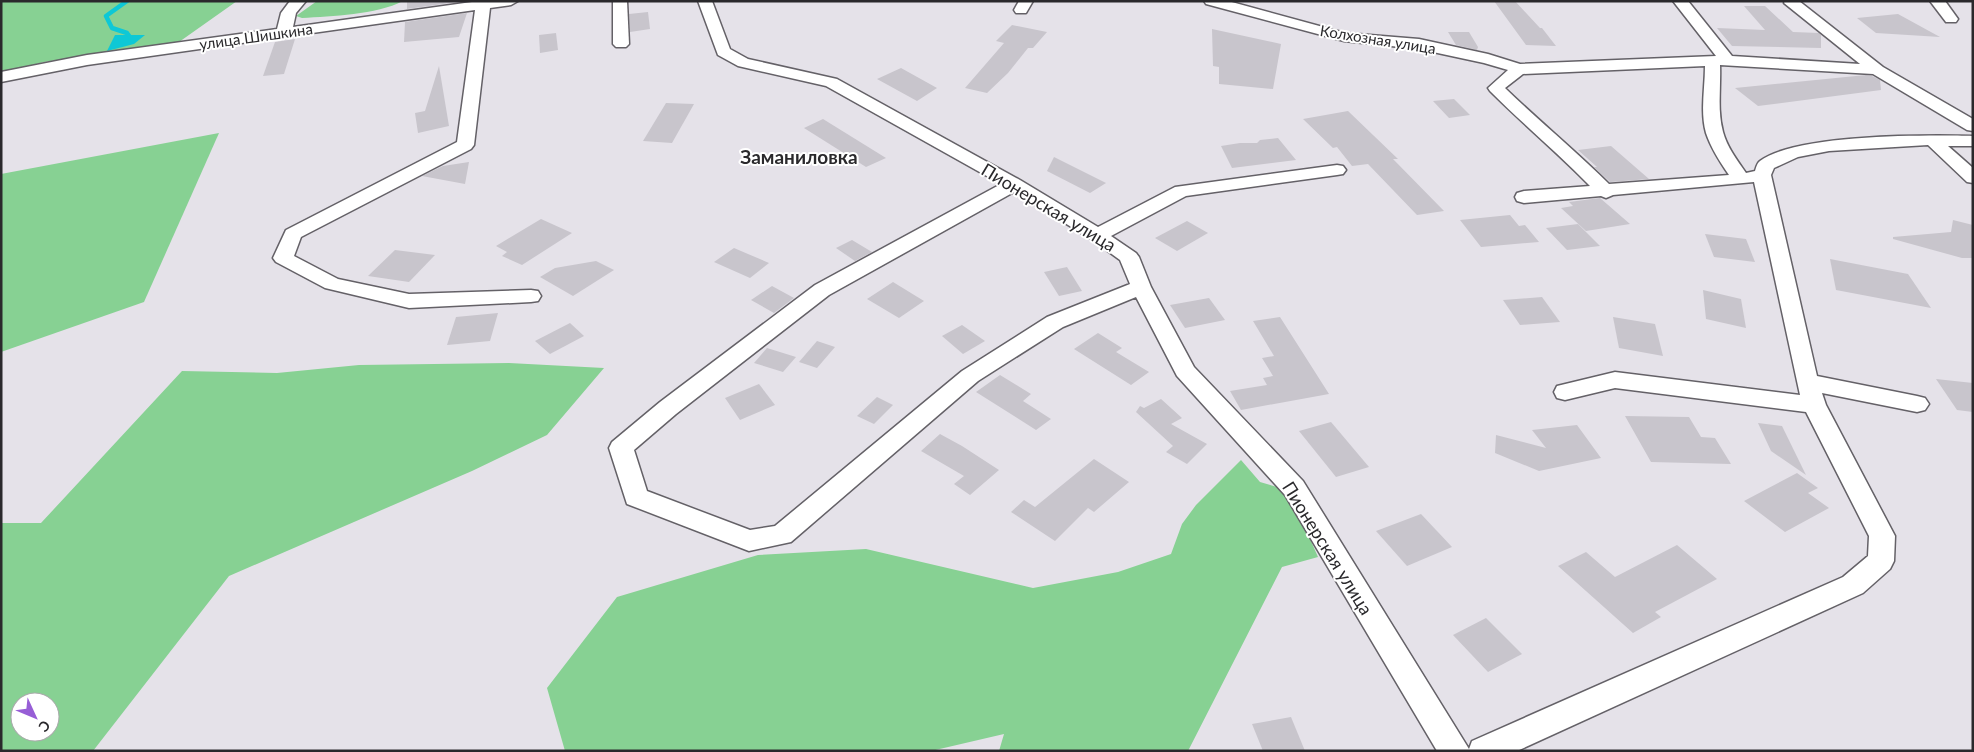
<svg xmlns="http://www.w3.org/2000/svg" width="1974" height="752" font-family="Lato,sans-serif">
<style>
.green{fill:#87d193;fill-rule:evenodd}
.water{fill:#0ec8d6}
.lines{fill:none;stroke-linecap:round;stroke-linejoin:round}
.stream{stroke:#0ec8d6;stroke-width:4.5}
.building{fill:#c8c5cc}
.minor-casing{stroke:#646167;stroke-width:3}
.minor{fill:#fff;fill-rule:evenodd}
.labels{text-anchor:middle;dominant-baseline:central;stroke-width:4;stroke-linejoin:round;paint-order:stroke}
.far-street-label{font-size:15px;fill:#2a292c;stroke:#fff}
.street-label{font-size:18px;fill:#2a292c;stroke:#fff}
.far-district-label{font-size:19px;font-weight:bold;fill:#2a292c;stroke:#fff}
</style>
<rect width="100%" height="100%" fill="#e5e2e9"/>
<g class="green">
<path d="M1,1H237L179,42L44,62L1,73Z"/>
<path d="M317,1H403C376,15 332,16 302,18L296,16Z"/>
<path d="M219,133L144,302L1,352V174Z"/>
<path d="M509,363L604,368L547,435L472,471L229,576L93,751H1V523H41L182,371L277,373L359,365ZM20,702H50V732H20Z"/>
<path d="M1241,460L1260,482L1284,489L1299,514L1318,557L1282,567L1188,751H999L1004,734L931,751H565L547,688L617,597L758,555L866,549L1033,588L1118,572L1171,554L1182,524L1196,505Z"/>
</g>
<path class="water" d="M115,35H145L134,44L107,51Z"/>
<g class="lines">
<path class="stream" d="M127,1L106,16L112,28L127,33L130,37"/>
</g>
<g class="building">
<path d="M407,1H464L407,9Z"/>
<path d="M1494,1H1515L1540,28H1542L1556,46L1526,45Z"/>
<path d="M1744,6H1765L1793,32L1819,33L1821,35V48L1732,46L1717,28L1765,30Z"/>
<path d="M648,12L650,29L630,32L629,14Z"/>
<path d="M467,13L459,37L404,42L405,22Z"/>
<path d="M1898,14L1940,37L1876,33L1857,18Z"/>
<path d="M1012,25L1047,32L1033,48H1028L1008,73L987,93L965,88L1004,43L996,41Z"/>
<path d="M1212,29L1281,44L1273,89L1219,84V67L1213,66Z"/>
<path d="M1448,32H1469L1478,47L1477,50L1456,45Z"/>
<path d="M556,33L558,50L540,53L539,35Z"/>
<path d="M295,39L284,74L263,76L275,42Z"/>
<path d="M439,66L449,126L418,133L415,113L425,111Z"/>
<path d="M901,68L937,88L917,101L877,79Z"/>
<path d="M1866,75L1872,76L1880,80L1881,90L1758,106L1735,88Z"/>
<path d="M1454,99L1470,115L1449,118L1433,101Z"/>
<path d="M666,103L694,104L672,143L643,141Z"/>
<path d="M1348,111L1398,159H1393L1444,211L1417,215L1368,164L1352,166L1337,147L1333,148L1303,119Z"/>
<path d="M823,119L886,158L866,167L804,128Z"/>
<path d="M1278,138L1296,160L1232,168L1221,146L1240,143H1257L1260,140Z"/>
<path d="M1611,146L1649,179L1610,182L1594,167H1597L1578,150Z"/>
<path d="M1054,157L1106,183L1090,193L1047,171Z"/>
<path d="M469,162L465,184L422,176L443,166Z"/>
<path d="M1600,198L1630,224L1586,231L1561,208L1573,206L1569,202Z"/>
<path d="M1510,215L1519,226L1525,225L1539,242L1481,247L1460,220Z"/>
<path d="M541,219L572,233L522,265L502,256L507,252L496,246Z"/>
<path d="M1953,220L1973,225V258H1962L1893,239V237L1951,232Z"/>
<path d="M1187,221L1208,233L1177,251L1155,238Z"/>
<path d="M1578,224L1600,246L1567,250L1546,228Z"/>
<path d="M1705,234L1746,239L1755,262L1714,257Z"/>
<path d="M852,240L872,252L855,261L836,248Z"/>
<path d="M734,248L769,263L750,278L714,262Z"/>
<path d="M395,250L435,255L409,282L368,276Z"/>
<path d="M1830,259L1908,274L1931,308L1836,290Z"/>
<path d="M596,261L614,270L573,296L540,277L555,268Z"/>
<path d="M1067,267L1082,291L1059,296L1044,272Z"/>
<path d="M893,282L924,301L899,318L867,299Z"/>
<path d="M772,286L794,298L774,313L751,300Z"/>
<path d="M1703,290L1741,299L1746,328L1706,319Z"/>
<path d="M1542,297L1560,322L1520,325L1503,300Z"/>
<path d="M1209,298L1225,320L1185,328L1170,305Z"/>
<path d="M498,313L490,341L447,345L456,317Z"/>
<path d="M1280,317L1329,394L1241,410L1230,391L1267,385L1263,378L1273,376L1262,358L1274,356L1253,321Z"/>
<path d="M1613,317L1655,324L1663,356L1619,348Z"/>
<path d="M570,323L584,336L550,354L535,341Z"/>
<path d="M962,325L985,341L963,354L942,336Z"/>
<path d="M1098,333L1122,348L1116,352L1149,372L1131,385L1074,349Z"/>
<path d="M817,341L835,347L817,368L799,362Z"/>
<path d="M767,348L796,357L783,372L754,363Z"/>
<path d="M1000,375L1031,394L1023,401L1051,419L1036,430L976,392Z"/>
<path d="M1936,379L1973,383V412L1957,410Z"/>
<path d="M759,384L775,405L740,420L725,398Z"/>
<path d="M877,397L893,405L874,424L857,416Z"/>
<path d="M1161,399L1182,418L1171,424L1207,444L1187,464L1166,452L1173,446L1136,412L1140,406L1144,408Z"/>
<path d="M1625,416L1689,417L1701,437L1715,438L1731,464L1651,462Z"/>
<path d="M1331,422L1369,467L1336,477L1299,431Z"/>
<path d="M1758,423L1782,426L1806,475L1771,451Z"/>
<path d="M1577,425L1601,458L1539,471L1495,453L1496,435L1546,448L1532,430Z"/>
<path d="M940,434L962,446L999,470L970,495L954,484L964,476L921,451Z"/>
<path d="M1094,459L1129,482L1094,512L1088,508L1055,541L1011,512L1024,500L1035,507Z"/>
<path d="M1797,473L1818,488L1808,493L1829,508L1785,532L1744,501Z"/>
<path d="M1421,514L1452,547L1407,566L1376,531Z"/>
<path d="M1677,545L1717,579L1655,612L1661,617L1633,633L1558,566L1586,552L1615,577Z"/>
<path d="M1486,618L1522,654L1488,672L1453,635Z"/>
<path d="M1291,717L1305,751H1263L1252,724Z"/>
</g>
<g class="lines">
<g class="minor-casing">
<g id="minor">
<path d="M290,1H306L296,13L293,27L479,1H518L511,5L490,8L474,145L471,149L301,237L294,256L338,279L409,294L531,290L538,291L541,296L538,301L531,302L409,308L325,288L276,262L273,258L286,230L457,142L475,10L87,65L1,82V72L87,55L277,29L281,13Z"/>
<path d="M613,1H627L629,44L626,47H616L613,44Z"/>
<path d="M698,1H712L730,49L748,59L837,79L1020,180L1098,227L1175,187L1337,165L1343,166L1346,170L1343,174L1337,175L1186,196L1111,236L1136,253L1139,257L1151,287L1194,367L1303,481L1469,749L1472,741L1843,577L1868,556L1869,536L1806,412L1615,388L1565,400L1557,398L1554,392L1557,386L1615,372L1800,395L1754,182L1613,195L1606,198L1601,196L1524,203L1517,201L1515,197L1517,193L1524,191L1590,186C1558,153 1523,124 1490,91L1488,88L1508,70L1484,63L1419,49L1344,41L1206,4L1204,1H1228L1345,33L1419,39L1488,54L1520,64L1716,56L1673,1H1688L1732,56L1860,64L1784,3L1785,1H1799L1883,67L1973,119V131L1967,130L1873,74L1720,65C1721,87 1717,110 1723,132C1727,147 1737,160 1746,173L1755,171C1756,168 1757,163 1760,161C1796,134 1926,135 1973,136V146H1948L1973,168V183L1967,182L1928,145L1829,151L1798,157L1774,168L1771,175L1817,376L1917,396L1925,398L1929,404L1925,410L1917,412L1822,393L1826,405L1895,536L1894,561L1890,569L1863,593L1517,751H1437L1285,495L1177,376L1136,297L1063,327L978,381L791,542L749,551L627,504L609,448L612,442L660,402L815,285L1001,184L826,86L738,66L718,55ZM1705,66C1705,88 1700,112 1706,133C1711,148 1720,162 1729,175L1609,184C1576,151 1539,121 1505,88L1523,74ZM1014,192L1091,239L1120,260L1130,284L1047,317L962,371L775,526L750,530L647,491L634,450L676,414L829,295Z"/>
<path d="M1019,1H1033L1026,13H1016L1014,10Z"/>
<path d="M1930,1H1945L1958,19L1956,22H1946Z"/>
</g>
</g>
<use href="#minor" class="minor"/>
</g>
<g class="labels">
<g class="far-street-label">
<text transform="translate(256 36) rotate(-8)">улица Шишкина</text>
<text transform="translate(1378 39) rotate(9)">Колхозная улица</text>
</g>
<g class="street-label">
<text transform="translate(1049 207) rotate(31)">Пионерская улица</text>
<text transform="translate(1328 548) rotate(58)">Пионерская улица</text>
</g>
<g class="far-district-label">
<text x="799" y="156">Заманиловка</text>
</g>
</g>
<rect width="1974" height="752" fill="none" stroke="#2a292c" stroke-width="5"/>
<g transform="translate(35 717) rotate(134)"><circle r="24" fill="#ffffff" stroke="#aaa9ab"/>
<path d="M0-4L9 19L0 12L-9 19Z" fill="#975ed6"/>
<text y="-8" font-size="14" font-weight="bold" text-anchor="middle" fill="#2a292c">С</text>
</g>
</svg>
